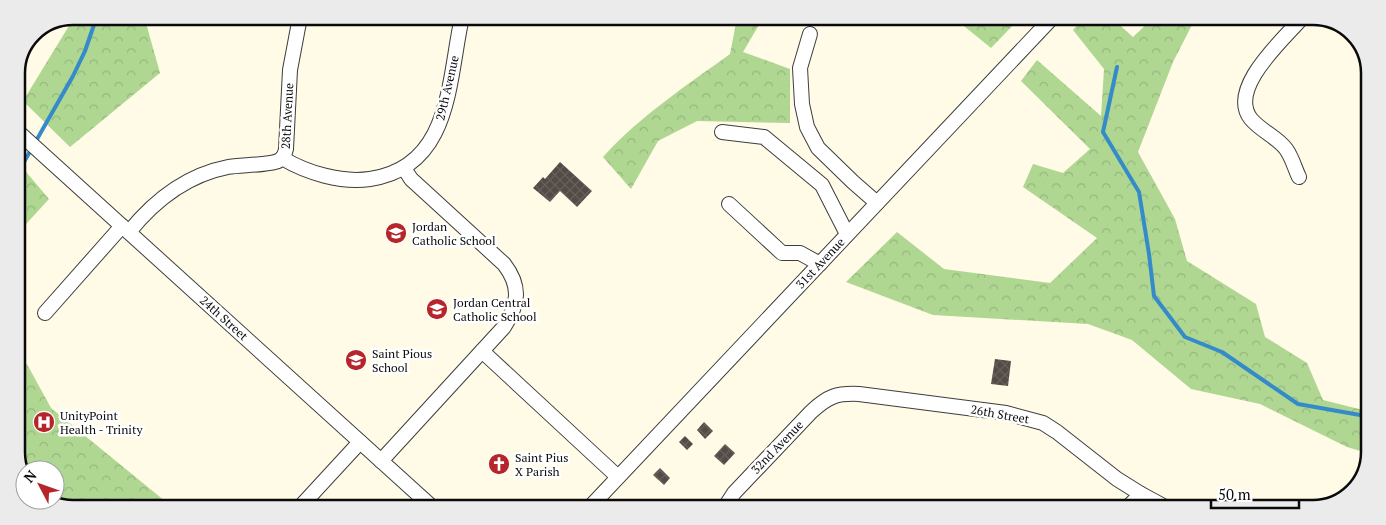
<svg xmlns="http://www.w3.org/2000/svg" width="1386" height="525" font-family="'PT Serif',serif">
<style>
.forest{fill:url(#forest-crowns)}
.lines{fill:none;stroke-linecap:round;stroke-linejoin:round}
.stream{stroke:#358bca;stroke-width:4}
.building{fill:url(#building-cross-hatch)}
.minor-casing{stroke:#3d3d3d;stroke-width:16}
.minor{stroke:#fff;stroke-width:14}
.labels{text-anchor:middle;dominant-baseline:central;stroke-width:5;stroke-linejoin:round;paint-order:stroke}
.street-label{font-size:12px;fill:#0a0a0a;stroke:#fff}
.poi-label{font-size:12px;fill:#0a0a0a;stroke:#fff;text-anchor:start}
.rim{fill:none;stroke:#0a0a0a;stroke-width:2.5}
</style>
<defs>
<pattern id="forest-crowns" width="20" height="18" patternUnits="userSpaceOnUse" patternTransform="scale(1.25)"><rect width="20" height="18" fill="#afd792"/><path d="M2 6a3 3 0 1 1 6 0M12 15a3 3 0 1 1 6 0" fill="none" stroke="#95b77d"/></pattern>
<pattern id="building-cross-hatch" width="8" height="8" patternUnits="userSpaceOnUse" patternTransform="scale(1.25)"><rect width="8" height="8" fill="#524b46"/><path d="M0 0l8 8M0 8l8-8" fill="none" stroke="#66605c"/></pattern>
</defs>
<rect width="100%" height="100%" fill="#fffbe6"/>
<g class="forest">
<path d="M75,16H144L160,73L70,147L23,101Z"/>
<path d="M737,18H763L743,52L790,69V123L697,121L658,141L631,189L603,157C640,116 686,86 730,54Z"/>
<path d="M954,18L1019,19L991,48Z"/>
<path d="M1082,19H1113L1133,37L1152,19H1195L1173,62L1138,152L1175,219L1187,261L1256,304L1265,337L1307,363L1323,400L1367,411V453L1347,447L1260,404L1191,389L1132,340L1088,324L933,315L846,282L897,232L944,269L1050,283L1097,238L1023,187L1033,164L1063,173L1090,149L1021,81L1037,60L1101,116L1104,69L1073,30Z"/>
<path d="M16,160L49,199L16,235Z"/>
<path d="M16,351L28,366L51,408L171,506H54L46,500H55V470H25V479L16,456Z"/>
</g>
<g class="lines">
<g class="stream">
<path d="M1117,67L1103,132L1139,192L1149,254L1154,296L1185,337L1222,352L1298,404L1360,415L1367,414"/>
<path d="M16,176L73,76L85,51L97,16"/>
</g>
</g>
<g class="building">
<path d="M560,162L592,191L577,207L560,191L550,202L533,188L543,177L545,179Z"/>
<path d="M995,359L1011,361L1008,386L991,384Z"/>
<path d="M704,422L713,431L705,439L697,430Z"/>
<path d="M685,436L693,444L687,450L679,442Z"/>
<path d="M725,444L735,453L724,465L714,456Z"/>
<path d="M660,468L670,478L664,485L653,475Z"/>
</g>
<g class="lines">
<g class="minor-casing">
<g id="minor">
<path d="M810,34L800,68L802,104L807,127L818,148L853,182L877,203"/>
<path d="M16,130L432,507"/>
<path d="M722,132L764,137L822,185L847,234"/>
<path d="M282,158C307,173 341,183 370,179C452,167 448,80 462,17"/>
<path d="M1299,177C1295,169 1292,157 1286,149C1277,137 1261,131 1251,119C1227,89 1283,40 1301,19"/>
<path d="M729,204L782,253H800L820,264"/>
<path d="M129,232C154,201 187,175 228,167C239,165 270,165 278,161C283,159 285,154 286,149L290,70L300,17"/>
<path d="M45,313L122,226"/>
<path d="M482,351L618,477"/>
<path d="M381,461L504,327C519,304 521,286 504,264L411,179L404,168"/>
<path d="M301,506L360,442"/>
<path d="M590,507L1051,19"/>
<path d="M725,507L734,493L811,412C828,396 837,393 859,394L1006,413L1043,423L1057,432L1117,479L1141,494L1167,508"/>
<path d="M1127,508L1141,494"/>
</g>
</g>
<use href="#minor" class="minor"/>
</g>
<defs>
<g id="school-disc" transform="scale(1.125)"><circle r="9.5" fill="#b62529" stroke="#fff"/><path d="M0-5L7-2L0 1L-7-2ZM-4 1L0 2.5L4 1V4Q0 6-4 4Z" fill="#fff"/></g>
<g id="hospital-disc" transform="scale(1.125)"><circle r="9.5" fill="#b62529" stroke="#fff"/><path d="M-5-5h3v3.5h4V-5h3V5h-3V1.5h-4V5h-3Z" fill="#fff"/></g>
<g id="church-disc" transform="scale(1.125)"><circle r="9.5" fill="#b62529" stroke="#fff"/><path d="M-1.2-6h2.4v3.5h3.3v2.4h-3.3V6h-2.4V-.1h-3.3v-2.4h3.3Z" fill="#fff"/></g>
</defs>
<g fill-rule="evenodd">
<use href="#school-disc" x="396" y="233"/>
<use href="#school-disc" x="437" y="309"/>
<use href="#school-disc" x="356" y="360"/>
<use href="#hospital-disc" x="44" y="422"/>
<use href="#church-disc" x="499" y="464"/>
</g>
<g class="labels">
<g class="street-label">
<text transform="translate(447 88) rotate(-77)">29th Avenue</text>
<text transform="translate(287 116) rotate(-87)">28th Avenue</text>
<text transform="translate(820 263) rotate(-47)">31st Avenue</text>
<text transform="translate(224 318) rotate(42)">24th Street</text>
<text transform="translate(1000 414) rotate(10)">26th Street</text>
<text transform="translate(777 447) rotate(-46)">32nd Avenue</text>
</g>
<g class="poi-label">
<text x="412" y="226">Jordan<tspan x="412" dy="14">Catholic School</tspan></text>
<text x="453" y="302">Jordan Central<tspan x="453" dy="14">Catholic School</tspan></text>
<text x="372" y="353">Saint Pious<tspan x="372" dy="14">School</tspan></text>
<text x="60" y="415">UnityPoint<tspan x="60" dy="14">Health - Trinity</tspan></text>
<text x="515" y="457">Saint Pius<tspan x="515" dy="14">X Parish</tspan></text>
</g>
</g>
<path d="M0 0H1386V525H0ZM73 25H1313A48 48 0 0 1 1361 73V452A48 48 0 0 1 1313 500H73A48 48 0 0 1 25 452V73A48 48 0 0 1 73 25Z" fill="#ebebeb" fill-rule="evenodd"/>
<path class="rim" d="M73 25H1313A48 48 0 0 1 1361 73V452A48 48 0 0 1 1313 500H73A48 48 0 0 1 25 452V73A48 48 0 0 1 73 25Z"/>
<g transform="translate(40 485) rotate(311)"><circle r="24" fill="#ffffff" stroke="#9d9d9d"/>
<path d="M0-4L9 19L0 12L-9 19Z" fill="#b62529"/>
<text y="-8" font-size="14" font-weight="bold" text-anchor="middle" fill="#0a0a0a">N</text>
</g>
<path d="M1211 500v8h88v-8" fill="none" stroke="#0a0a0a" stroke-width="2.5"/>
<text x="1218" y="500" font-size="15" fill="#0a0a0a" stroke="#ffffff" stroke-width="4" paint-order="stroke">50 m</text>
</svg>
